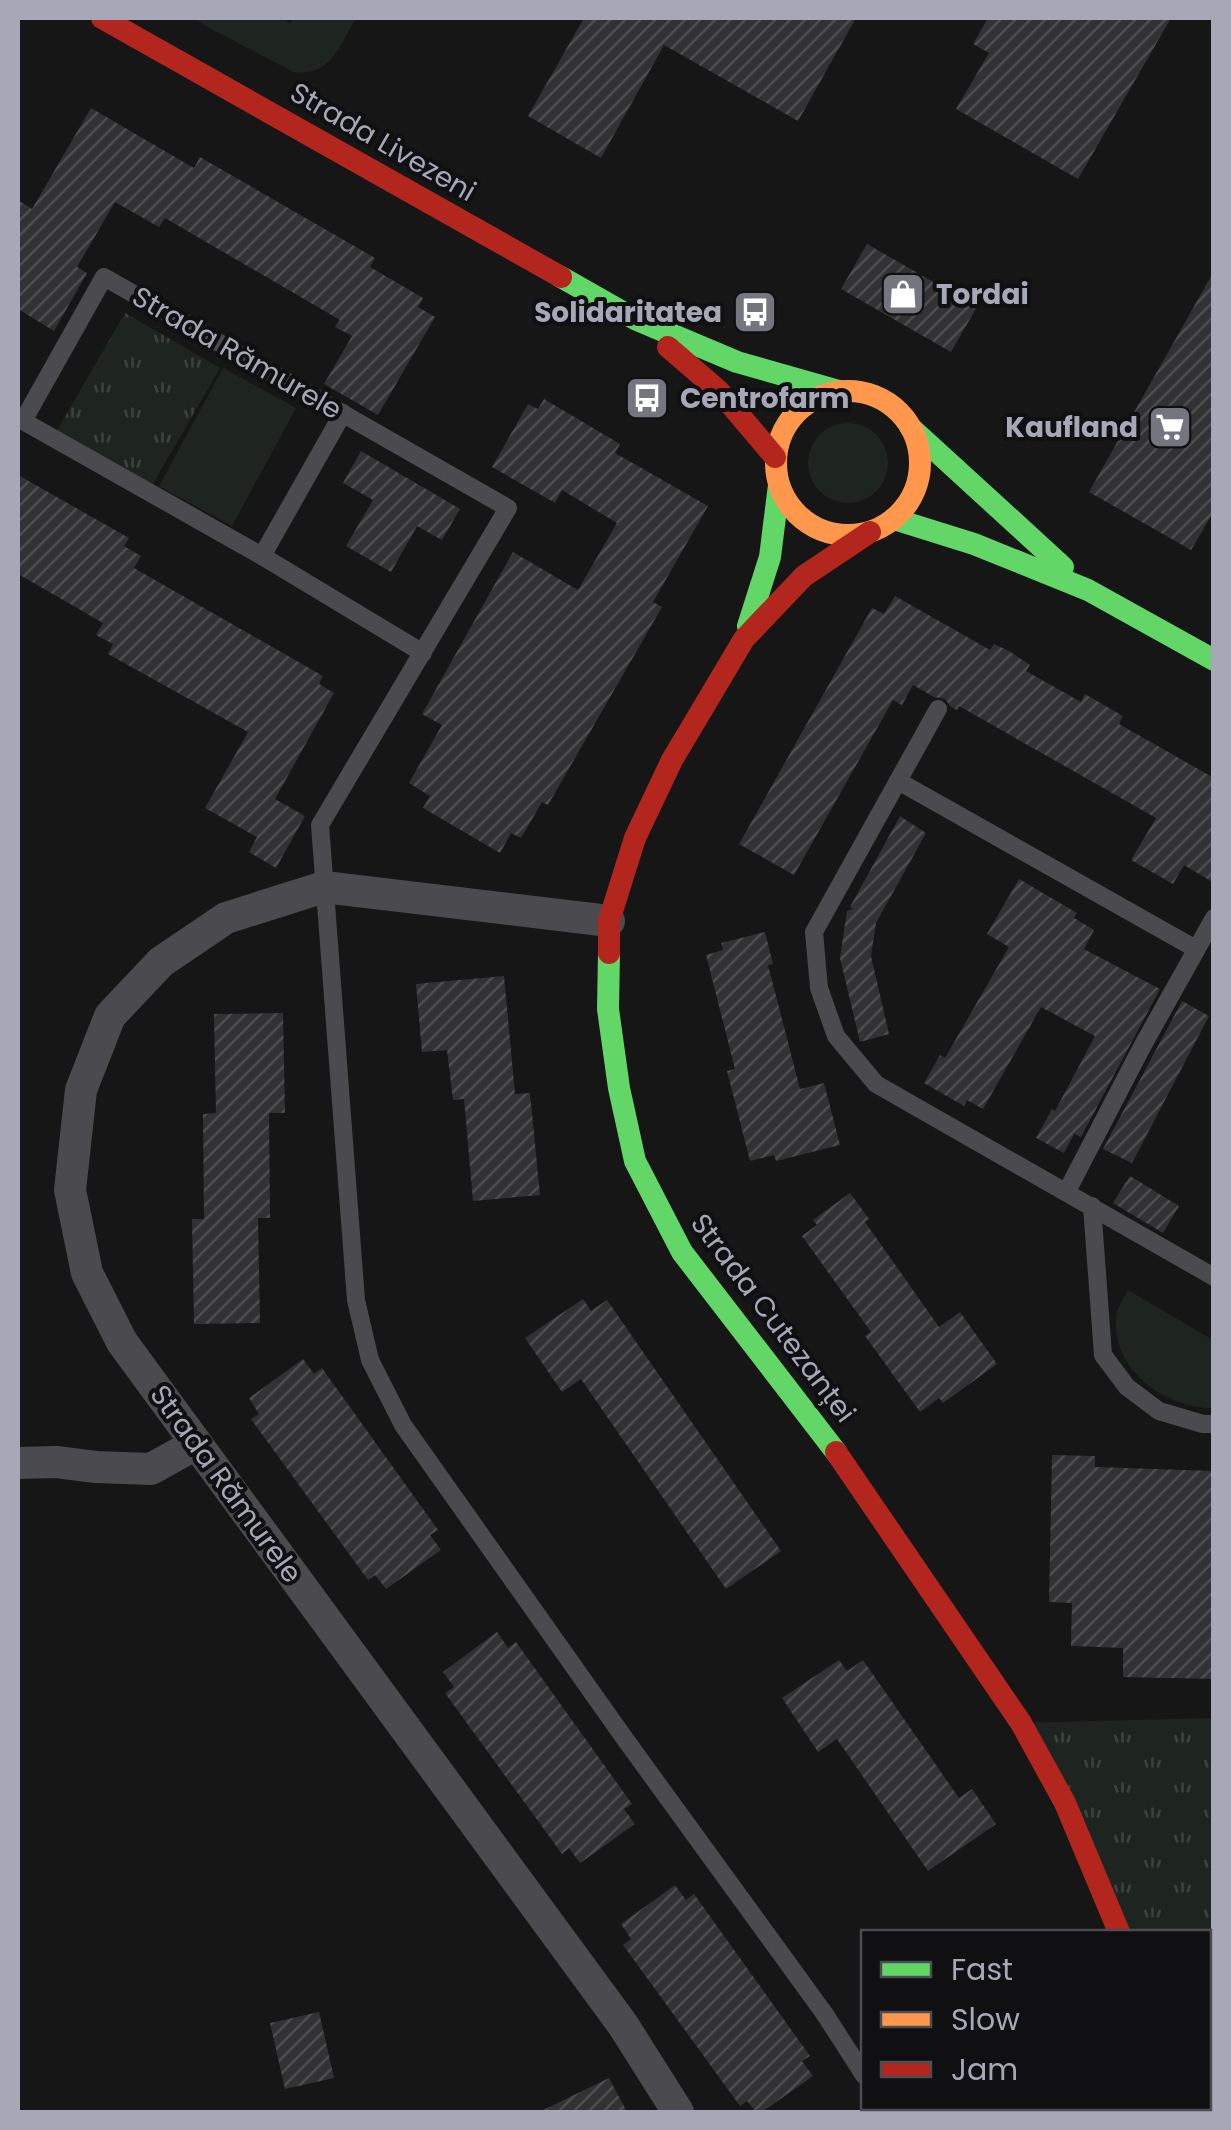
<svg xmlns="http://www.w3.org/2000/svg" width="1231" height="2130" font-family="Poppins,sans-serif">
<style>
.grass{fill:#1e2520}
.park{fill:url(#park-tufts)}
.building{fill:url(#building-hatch)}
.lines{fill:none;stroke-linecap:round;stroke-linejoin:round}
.lane{stroke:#4a4a4f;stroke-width:18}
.street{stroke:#4a4a4f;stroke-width:32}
.fast{stroke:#63d668;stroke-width:22}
.slow{stroke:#ff974d;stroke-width:22}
.jam{stroke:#b3261e;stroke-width:22}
.labels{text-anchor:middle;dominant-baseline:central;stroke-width:8;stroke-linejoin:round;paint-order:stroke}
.street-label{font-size:28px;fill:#a6a8b7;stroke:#101012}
.poi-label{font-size:28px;font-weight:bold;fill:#a6a8b7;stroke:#101012;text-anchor:start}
</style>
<defs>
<pattern id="park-tufts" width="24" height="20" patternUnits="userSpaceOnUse" patternTransform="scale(2.5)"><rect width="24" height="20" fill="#1e2520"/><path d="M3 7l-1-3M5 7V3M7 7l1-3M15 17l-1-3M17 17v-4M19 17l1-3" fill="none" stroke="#3c423e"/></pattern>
<pattern id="building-hatch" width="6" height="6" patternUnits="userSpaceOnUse" patternTransform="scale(2.5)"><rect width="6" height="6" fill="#323234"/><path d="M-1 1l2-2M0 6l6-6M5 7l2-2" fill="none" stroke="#4d4d4f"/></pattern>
</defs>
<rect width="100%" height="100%" fill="#161616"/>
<g class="grass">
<path d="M191,18H280L290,23L294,18H356C339,46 331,77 293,72Z"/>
<path d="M223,368L296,408L232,526L159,486Z"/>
<circle cx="848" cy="463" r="40"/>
<path d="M1128,1290L1213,1340V1408C1165,1408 1112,1370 1116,1318C1116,1308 1124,1299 1128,1290Z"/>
</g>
<g class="park">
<path d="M125,313L220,368L150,489L55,434Z"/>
<path d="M1213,1718V2112H1174L1173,2108H1208V1932H1119L1021,1723Z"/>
</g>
<g class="building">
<path d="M584,18H856L798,121L664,45L601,158L528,116Z"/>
<path d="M988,18H1171L1078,179L956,109L989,53L973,44Z"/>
<path d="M91,108L194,168L200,157L375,258L370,267L423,298L418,307L435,317L378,415L324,384L352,336L335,327L340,320L165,218L159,227L115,202L77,267L87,273L54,331L18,309V200L32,209Z"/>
<path d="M867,244L977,307L951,352L841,289Z"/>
<path d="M1214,271V511L1191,550L1089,492Z"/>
<path d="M544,399L620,444L615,453L708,506L653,602L662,607L548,805L542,802L521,838L511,833L500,853L423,808L430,796L409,783L442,725L422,714L513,552L578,590L617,523L562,490L555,503L492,467L528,404L538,409Z"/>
<path d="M361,451L460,509L442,540L417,526L391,572L346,546L373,500L343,483Z"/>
<path d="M18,475L129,538L124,546L141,556L134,568L323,676L319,684L334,693L275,799L305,816L276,868L249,852L257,837L205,808L248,732L108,654L113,644L96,635L103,623L18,574Z"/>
<path d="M895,596L990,650L994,644L1009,651L1030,665L1026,671L1081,702L1085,694L1123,716L1119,724L1214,778V883L1184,865L1173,884L1131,860L1156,818L959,706L957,710L950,706L945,699L934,697L913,685L902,705L893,700L794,875L739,844L872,608L884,614Z"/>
<path d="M900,816L926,833L876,923L871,956L889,1034L860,1042L840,958L847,911L853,909L850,907Z"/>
<path d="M1019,879L1077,913L1074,918L1094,930L1084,949L1160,989L1081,1137L1074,1134L1064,1153L1036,1138L1052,1109L1055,1111L1095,1036L1041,1007L983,1109L967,1100L964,1106L924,1083L940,1055L945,1058L1009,947L987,934Z"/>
<path d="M765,932L773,964L768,965L800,1089L824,1083L840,1145L776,1161L774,1155L750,1161L727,1071L735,1069L706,955L723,950L721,943Z"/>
<path d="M504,976L515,1094L530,1093L540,1195L473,1201L464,1099L453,1100L447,1050L422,1052L416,984Z"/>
<path d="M1182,1001L1209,1016L1132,1163L1103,1149Z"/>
<path d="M283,1013L285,1113H269L270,1218H258L260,1323L194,1324L192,1219H204L203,1114L216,1113L214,1014Z"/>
<path d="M1130,1176L1179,1206L1163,1233L1113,1203Z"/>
<path d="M850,1193L869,1219L865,1222L939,1327L960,1312L997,1364L943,1403L939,1398L920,1412L865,1336L871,1332L802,1236L817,1225L813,1220Z"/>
<path d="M583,1299L591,1311L607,1300L781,1551L726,1589L581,1379L562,1392L525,1338Z"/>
<path d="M303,1359L314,1374L322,1368L438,1530L430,1535L441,1550L386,1589L375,1575L368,1580L251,1419L259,1414L249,1398Z"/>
<path d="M1052,1455L1095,1456V1467L1214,1471V1679L1123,1677V1648L1071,1646L1072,1603L1049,1602Z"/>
<path d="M497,1632L508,1648L516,1642L632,1804L624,1809L635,1824L580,1863L569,1848L562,1854L445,1693L454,1687L443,1672Z"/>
<path d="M839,1660L847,1671L863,1660L959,1798L972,1789L996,1824L928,1871L837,1739L818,1752L782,1698Z"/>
<path d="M675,1885L686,1900L694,1894L810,2056L802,2061L813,2076L762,2112H756L747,2101L740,2106L623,1945L631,1939L621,1924Z"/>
<path d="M319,2012L334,2078L285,2089L270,2023Z"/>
<path d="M609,2078L627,2112H539Z"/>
</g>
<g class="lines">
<g class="lane">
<path d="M262,556L343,413"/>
<path d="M423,653L262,556L23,421L104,277L508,508L320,825L356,1300L370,1360L403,1425L625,1739L824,2013L864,2075"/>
<path d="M938,709L814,932L819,988L836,1036L876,1084L1214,1277"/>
<path d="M898,781L1196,949"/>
<path d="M1067,1191L1143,1045L1214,918"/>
<path d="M1092,1206L1103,1355L1127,1387L1159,1411L1203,1424H1214"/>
<path d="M875,2108L877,2112"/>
</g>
<g class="street">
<path d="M609,921L324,887L226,918L161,962L110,1016L81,1090L70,1190L87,1273L122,1342L623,2025L678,2112"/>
<path d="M18,1463L56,1462L96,1467L151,1469L196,1444"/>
</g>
<g class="fast">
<path d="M561,277L635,319L737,362L839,391"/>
<path d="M911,428L1063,567"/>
<path d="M894,519L974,544L1088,590L1214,660"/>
<path d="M748,626L770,557L779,485"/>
<path d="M609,953L608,1009L619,1088L635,1161L682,1252L836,1452"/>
</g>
<g class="slow">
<circle cx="848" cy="463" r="72"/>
<path d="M1173,2108L1174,2112"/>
</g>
<g class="jam">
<path d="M102,18L561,277"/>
<path d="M668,347L719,391L775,457"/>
<path d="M609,953V921L635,838L672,760L744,639L804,576L870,532"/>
<path d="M836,1452L1021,1723L1065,1803L1119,1932"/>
</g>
</g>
<defs>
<g id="shop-square" transform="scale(2.25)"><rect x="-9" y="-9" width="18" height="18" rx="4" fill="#74757f" stroke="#101012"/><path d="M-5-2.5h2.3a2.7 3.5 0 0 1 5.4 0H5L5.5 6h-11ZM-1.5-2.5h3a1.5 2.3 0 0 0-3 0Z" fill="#fff"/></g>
<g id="bus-square" transform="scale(2.25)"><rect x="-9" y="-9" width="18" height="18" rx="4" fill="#74757f" stroke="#101012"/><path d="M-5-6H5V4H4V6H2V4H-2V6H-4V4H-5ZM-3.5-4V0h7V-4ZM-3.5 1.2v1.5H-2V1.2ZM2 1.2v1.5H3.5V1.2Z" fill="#fff"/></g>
<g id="supermarket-square" transform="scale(2.25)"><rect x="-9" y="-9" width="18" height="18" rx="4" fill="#74757f" stroke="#101012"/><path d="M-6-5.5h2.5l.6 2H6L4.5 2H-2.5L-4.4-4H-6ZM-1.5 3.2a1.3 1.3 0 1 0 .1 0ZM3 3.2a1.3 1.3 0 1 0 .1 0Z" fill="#fff"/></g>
</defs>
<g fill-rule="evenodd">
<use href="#shop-square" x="903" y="294"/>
<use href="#bus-square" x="755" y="312"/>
<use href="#bus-square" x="647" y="398"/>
<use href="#supermarket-square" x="1170" y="427"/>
</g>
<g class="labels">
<g class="street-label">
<text transform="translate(383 142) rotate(30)">Strada Livezeni</text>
<text transform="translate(237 353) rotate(30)">Strada Rămurele</text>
<text transform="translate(773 1318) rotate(53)">Strada Cutezanței</text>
<text transform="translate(226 1484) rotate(54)">Strada Rămurele</text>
</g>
<g class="poi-label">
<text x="936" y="294">Tordai</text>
<text x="722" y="312" text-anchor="end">Solidaritatea</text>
<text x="680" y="398">Centrofarm</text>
<text x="1138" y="427" text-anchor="end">Kaufland</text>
</g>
</g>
<rect width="1231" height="2130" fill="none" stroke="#a6a8b7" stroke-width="40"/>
<rect x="861" y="1930" width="350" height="180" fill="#101012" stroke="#4c4d54" stroke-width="2.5"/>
<rect x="881" y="1962" width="50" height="15" fill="#63d668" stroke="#4c4d54" stroke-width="2.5"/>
<text x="951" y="1980" font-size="30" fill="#a6a8b7">Fast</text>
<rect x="881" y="2012" width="50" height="15" fill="#ff974d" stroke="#4c4d54" stroke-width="2.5"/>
<text x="951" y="2030" font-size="30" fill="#a6a8b7">Slow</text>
<rect x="881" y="2062" width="50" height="15" fill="#b3261e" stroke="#4c4d54" stroke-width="2.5"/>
<text x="951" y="2080" font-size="30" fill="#a6a8b7">Jam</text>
</svg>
